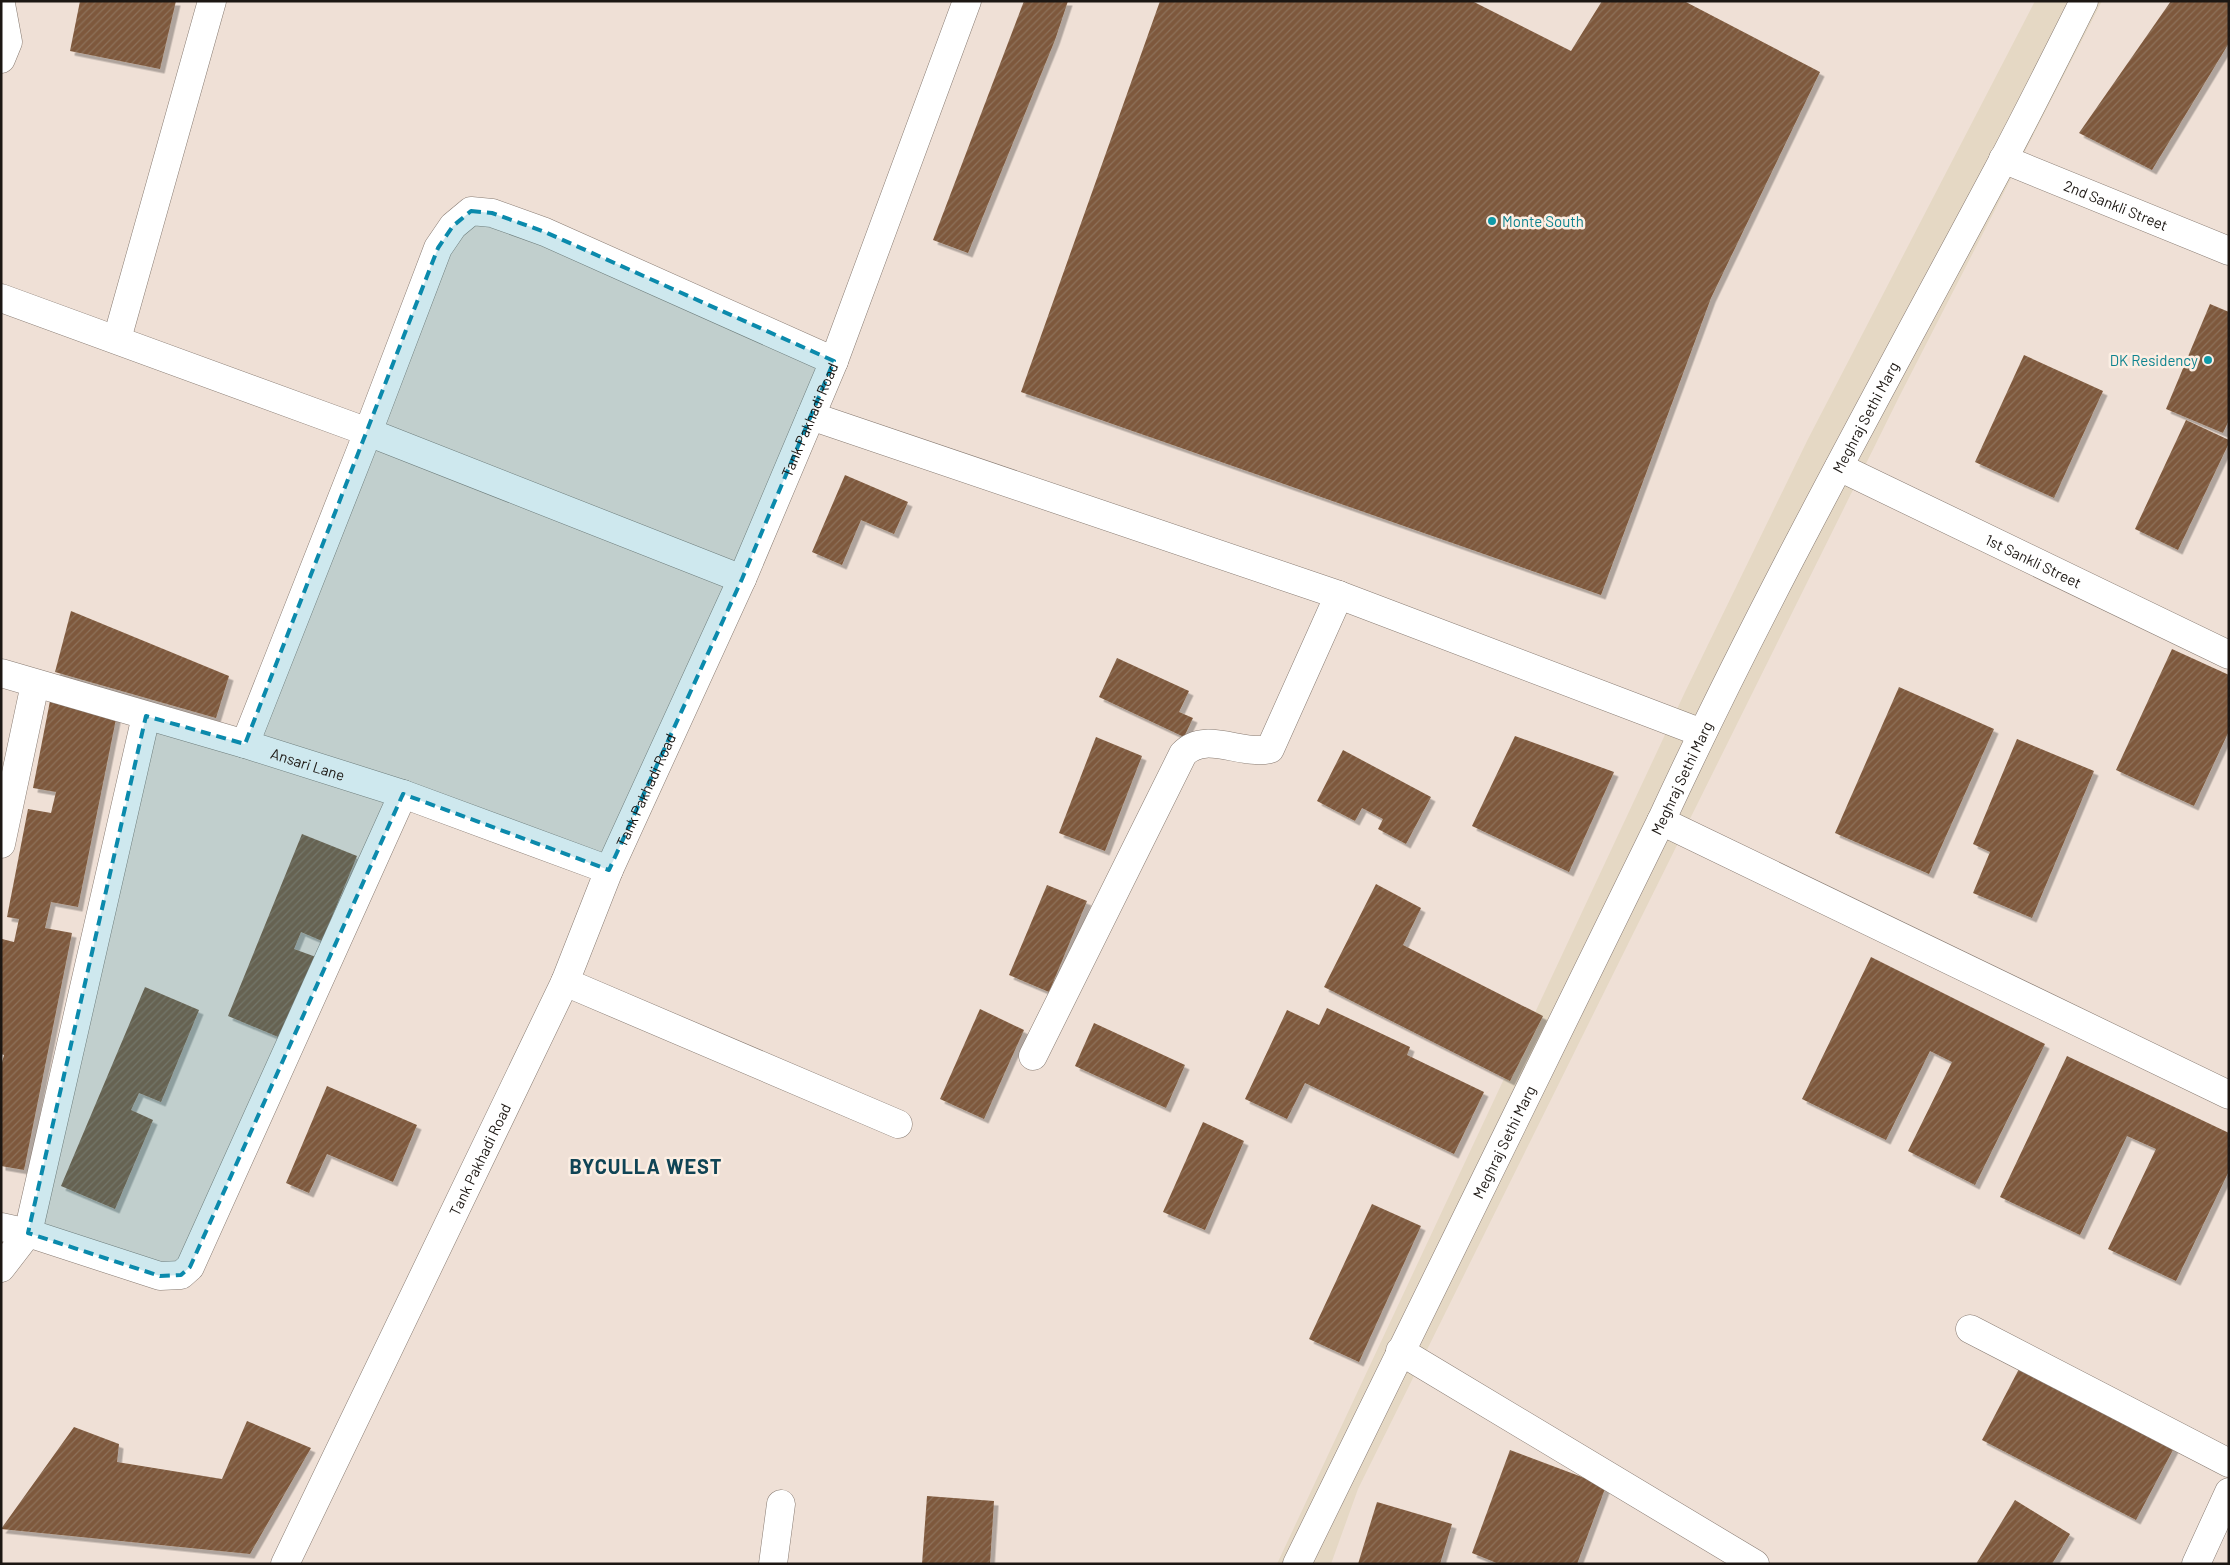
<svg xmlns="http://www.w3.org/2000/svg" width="2230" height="1565" font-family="Barlow,sans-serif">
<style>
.commercial{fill:#e5d8c4}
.building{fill:url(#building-hatch);filter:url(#shadow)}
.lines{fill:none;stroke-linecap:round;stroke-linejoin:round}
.street-casing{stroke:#887b72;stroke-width:29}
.secondary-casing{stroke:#887b72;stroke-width:29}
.street{stroke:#fff;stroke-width:28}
.secondary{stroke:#fff;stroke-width:28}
.marked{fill:#0b8aac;fill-opacity:0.2;stroke:#0b8aac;stroke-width:4;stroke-dasharray:10 6;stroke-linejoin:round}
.culture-dot{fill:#0f9aa8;stroke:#fceee3;stroke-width:2}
.labels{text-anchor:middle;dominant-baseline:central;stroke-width:5;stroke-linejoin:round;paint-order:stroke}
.street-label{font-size:15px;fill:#1c1713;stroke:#fceee3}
.culture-label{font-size:15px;fill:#0d838f;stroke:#fceee3;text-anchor:start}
.district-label{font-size:20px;font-weight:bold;letter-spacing:1px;fill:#104455;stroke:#fceee3}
</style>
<defs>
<pattern id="building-hatch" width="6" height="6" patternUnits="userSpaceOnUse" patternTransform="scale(1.25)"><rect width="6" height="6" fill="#7e593c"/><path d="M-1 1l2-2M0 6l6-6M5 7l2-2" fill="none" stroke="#8d715b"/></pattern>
<filter id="shadow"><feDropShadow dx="4.5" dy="4.5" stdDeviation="0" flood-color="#0004"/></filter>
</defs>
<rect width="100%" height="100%" fill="#efe0d6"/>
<path class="commercial" d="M2035,1H2102L1899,397L1358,1489L1331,1564H1277L1685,692L1807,441Z"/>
<g class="building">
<path d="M80,1H176L160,69L70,51Z"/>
<path d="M1024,1H1068L1055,40L968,253L933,240Z"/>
<path d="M1160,1H1472L1571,51L1602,1H1684L1820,72L1711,298L1601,595L1021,392Z"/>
<path d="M2171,1H2229V43L2152,170L2079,133Z"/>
<path d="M2210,304L2229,312V420L2223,433L2166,409Z"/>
<path d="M2024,355L2103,391L2054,498L1975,462Z"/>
<path d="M2186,420L2229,440V443L2178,550L2135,529Z"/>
<path d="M845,475L908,502L894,534L861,520L842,565L812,552Z"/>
<path d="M71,611L229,676L216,718L55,672Z"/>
<path d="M2172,649L2229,675V731L2194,806L2116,770Z"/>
<path d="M1117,658L1189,691L1179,712L1193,718L1184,737L1099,697Z"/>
<path d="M1899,687L1994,729L1929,874L1835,833Z"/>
<path d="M50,701L117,714L78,907L51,902L45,928L72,933L24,1170L1,1166V1066L4,1055L1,1054V943L2,939L14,942L19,919L7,917L28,809L51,813L56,792L33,788Z"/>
<path d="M1515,736L1614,772L1569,872L1472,826Z"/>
<path d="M1096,737L1142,756L1105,851L1059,833Z"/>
<path d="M2017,739L2094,771L2032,918L1973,893L1990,852L1973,844Z"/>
<path d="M1343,750L1431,797L1406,844L1378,829L1383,819L1362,808L1355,821L1317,801Z"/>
<path d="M302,834L357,856L322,941L301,932L294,949L316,957L283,1039L228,1016Z"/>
<path d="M1376,884L1421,908L1403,945L1543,1016L1510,1081L1324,987Z"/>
<path d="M1047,885L1087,901L1049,992L1009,975Z"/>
<path d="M1871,957L2045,1044L1975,1185L1908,1151L1952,1062L1930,1051L1886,1140L1802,1099Z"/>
<path d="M145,987L199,1010L161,1102L139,1093L131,1110L153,1120L115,1209L61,1186Z"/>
<path d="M1327,1008L1410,1047L1407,1055L1484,1092L1454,1154L1305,1083L1287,1119L1245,1099L1287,1010L1319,1025Z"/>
<path d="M980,1009L1024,1030L984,1119L940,1099Z"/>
<path d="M1094,1023L1185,1065L1166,1108L1075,1066Z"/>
<path d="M2067,1056L2229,1133V1171L2176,1281L2108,1249L2156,1149L2127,1136L2080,1235L2000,1197Z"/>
<path d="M327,1086L417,1125L393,1182L327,1154L309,1193L286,1183Z"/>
<path d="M1203,1122L1244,1141L1205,1230L1163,1212Z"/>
<path d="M1372,1204L1421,1226L1359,1362L1309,1339Z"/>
<path d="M2020,1367L2174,1448L2136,1520L1982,1440Z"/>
<path d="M247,1421L311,1448L250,1554L1,1529L74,1427L119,1444L117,1462L222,1479Z"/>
<path d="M1510,1450L1606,1486L1577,1564H1499L1472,1553Z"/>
<path d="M927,1496L994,1501L990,1564H922Z"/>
<path d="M2015,1500L2070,1534L2052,1564H1976Z"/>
<path d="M1377,1502L1452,1524L1440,1564H1358Z"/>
</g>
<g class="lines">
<g class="street-casing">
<g id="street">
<path d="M1,4L8,42L1,59"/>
<path id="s1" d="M2003,159L2229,251"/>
<path d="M1,298L368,432L742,579"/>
<path d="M117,339L212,1"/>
<path d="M811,416L1339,595L1702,733"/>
<path id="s2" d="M1839,467L2229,655"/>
<path id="s3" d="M1,673L245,744L403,794L609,870"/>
<path d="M245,744L368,432L438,248L453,226L471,211L492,213L545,232L834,361"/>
<path d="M1661,821L2229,1095"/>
<path d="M1,844L35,684"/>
<path d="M565,982L898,1124"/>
<path d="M1033,1056L1183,754C1205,730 1242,756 1270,749L1339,595"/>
<path d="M1,1227L28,1233L160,1276L181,1275L190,1267L403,794"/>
<path d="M1,1268L28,1233L146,716"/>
<path d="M1970,1329L2229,1463"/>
<path d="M1400,1351L1755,1564"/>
<path id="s4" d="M285,1564L565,982L609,870L742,579L834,361L967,1"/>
<path d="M773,1564L781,1504"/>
<path d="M2196,1564L2229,1492"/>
</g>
</g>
<g class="secondary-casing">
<g id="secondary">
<path id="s5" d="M1297,1564L1661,821C1765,596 1886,380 2002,162C2030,109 2057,55 2084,1"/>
</g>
</g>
<use href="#street" class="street"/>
<use href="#secondary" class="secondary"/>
</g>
<path class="marked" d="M471,211L492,213L545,232L834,361L742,579L609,870L403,794L190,1267L181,1275L160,1276L28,1233L146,716L245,744L438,248L453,226Z"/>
<g class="culture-dot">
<circle cx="1492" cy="221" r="5"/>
<circle cx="2208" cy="360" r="5"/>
</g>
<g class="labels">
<g class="street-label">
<text stroke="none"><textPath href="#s1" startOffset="122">2nd Sankli Street</textPath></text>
<text stroke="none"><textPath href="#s5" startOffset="1280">Meghraj Sethi Marg</textPath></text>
<text stroke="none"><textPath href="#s4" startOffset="1259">Tank Pakhadi Road</textPath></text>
<text stroke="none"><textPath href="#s2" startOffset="216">1st Sankli Street</textPath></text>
<text stroke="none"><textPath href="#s3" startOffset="320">Ansari Lane</textPath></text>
<text stroke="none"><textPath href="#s5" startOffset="875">Meghraj Sethi Marg</textPath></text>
<text stroke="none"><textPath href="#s4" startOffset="854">Tank Pakhadi Road</textPath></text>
<text stroke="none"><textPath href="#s5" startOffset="470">Meghraj Sethi Marg</textPath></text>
<text stroke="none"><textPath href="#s4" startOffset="449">Tank Pakhadi Road</textPath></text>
</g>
<g class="culture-label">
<text x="1502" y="221">Monte South</text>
<text x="2198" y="360" text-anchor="end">DK Residency</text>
</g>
<g class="district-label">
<text x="646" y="1166">BYCULLA WEST</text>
</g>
</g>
<rect width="2230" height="1565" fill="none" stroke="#1c1713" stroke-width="5"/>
</svg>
